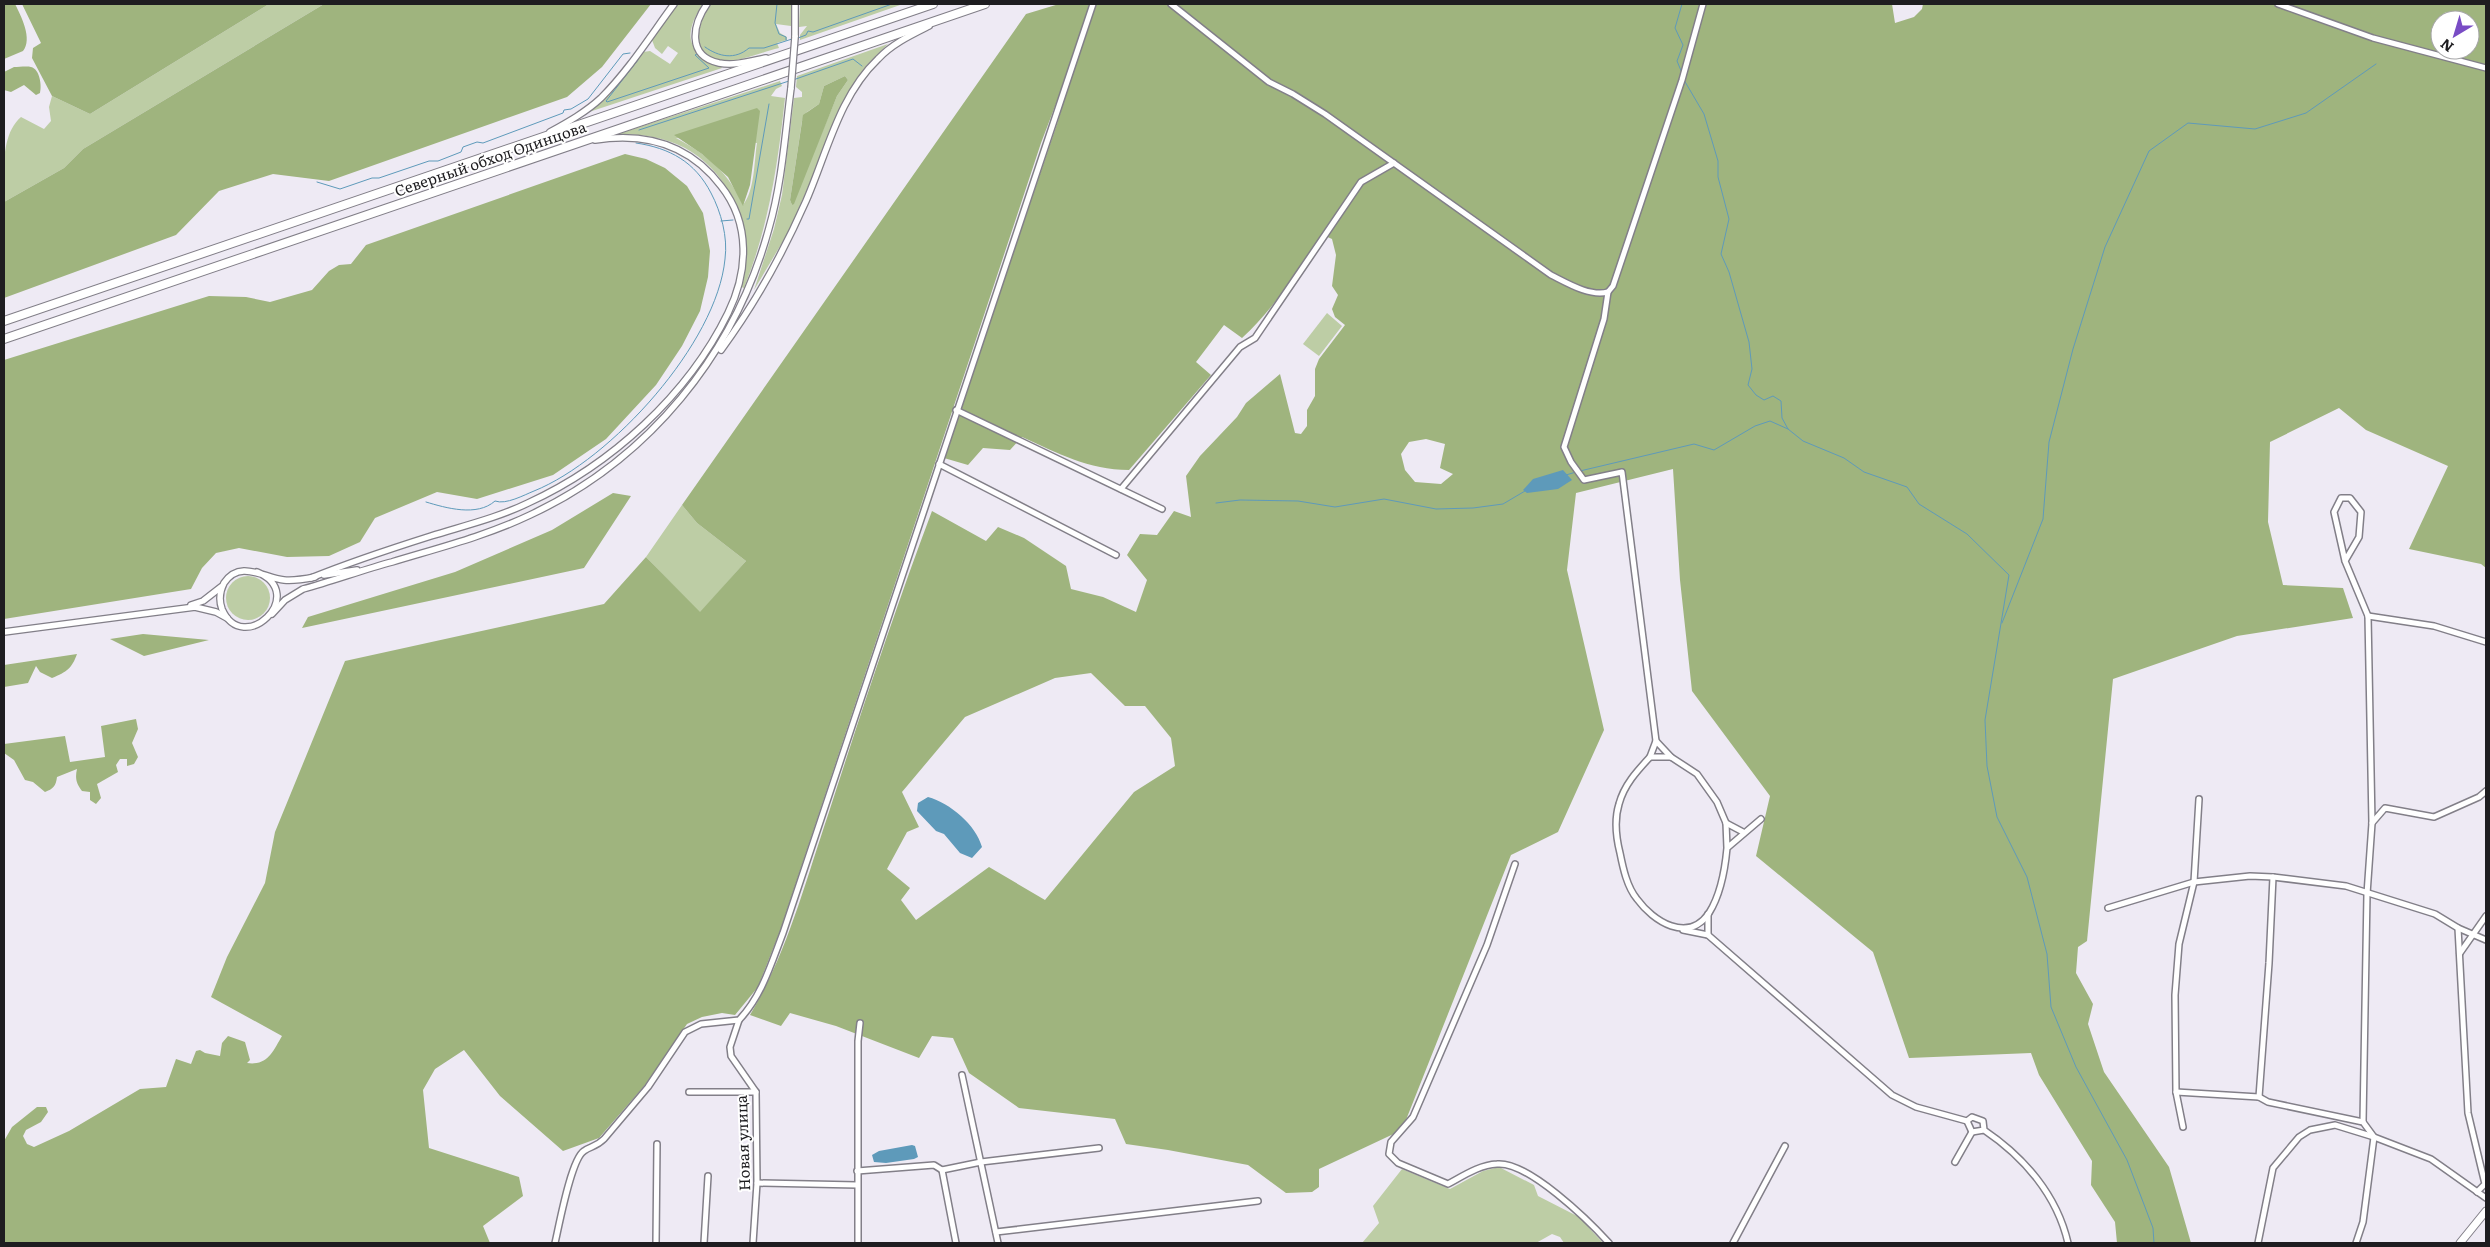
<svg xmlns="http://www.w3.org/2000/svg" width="2490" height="1247" font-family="Literata,serif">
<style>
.green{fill:#bdcda5;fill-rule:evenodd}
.forest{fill:#9fb47e;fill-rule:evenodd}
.water{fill:#5e9aba}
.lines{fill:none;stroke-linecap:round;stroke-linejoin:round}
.stream{stroke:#5e9aba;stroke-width:1}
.minor-casing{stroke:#827f88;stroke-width:8}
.tertiary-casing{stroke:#827f88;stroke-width:8}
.secondary-casing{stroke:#827f88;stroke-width:9}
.trunk-casing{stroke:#827f88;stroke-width:10}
.minor{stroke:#fff;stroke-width:5}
.tertiary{stroke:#fff;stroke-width:5.5}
.secondary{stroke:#fff;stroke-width:7}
.trunk{stroke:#fff;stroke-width:8}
.tertiary-bridge-casing{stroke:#827f88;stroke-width:8;stroke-linecap:butt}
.tertiary-bridge{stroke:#fff;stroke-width:5.5}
.labels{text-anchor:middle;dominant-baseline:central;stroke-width:4;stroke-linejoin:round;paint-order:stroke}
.street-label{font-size:15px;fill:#1e1d20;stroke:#fff}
</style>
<rect width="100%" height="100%" fill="#eeeaf4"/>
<g class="green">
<path d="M269,4H324L83,149L64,168L4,202C4,174 0,135 21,117L44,129L51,121L49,107L52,96L90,114Z"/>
<path d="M677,4H703C695,15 683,38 697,50C705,56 718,60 722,68L586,113L610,94L643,52L650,51L670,64L678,53L668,46L662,54L655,48L652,40Z"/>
<path d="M711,4H791V26L776,24L780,33L787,37V40L777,43L779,48C762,52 743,61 726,61C689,60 696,24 711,4Z"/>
<path d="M800,4H903L800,40V35L807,26L799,27Z"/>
<path d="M888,44L866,66L850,90L789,231L754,290L774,229L782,195L794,98L802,97V92L796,87L797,76ZM845,76L848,80L837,96L792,205L790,200L802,121L807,112L819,104L824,86Z"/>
<path d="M780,81L782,86L776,89L771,96L785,98C778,163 769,226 744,288L741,287C756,236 733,174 685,148C664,137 641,134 618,134ZM676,138L757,143C754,161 755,190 743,205C728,172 708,155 676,138Z"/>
<path d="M1327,313L1342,326L1319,356L1303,344Z"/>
<path d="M682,505L697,523L746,561L700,613L646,557Z"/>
<circle cx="248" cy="598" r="22"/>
<path d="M1499,1167L1534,1185L1538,1196L1579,1217L1603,1243H1564L1560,1237L1552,1234L1536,1243H1350H1362L1379,1223L1373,1206L1402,1169L1450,1189L1483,1171Z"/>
</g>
<g class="forest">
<path d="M4,4H15C21,16 33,39 23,51L4,59Z"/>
<path d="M22,4H269L90,114L52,96L32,58L33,48L41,43Z"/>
<path d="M324,4H651L602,67L567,97L329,181L273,174L219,191L176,235L4,298V202L64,168L83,149Z"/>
<path d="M1059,4H1892L1895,23L1914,17L1922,9L1923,4H2486V568L2481,564L2409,549L2448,466L2366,430L2339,408L2270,442L2268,522L2283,585L2343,588L2353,618L2237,636L2113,679L2087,941L2078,947L2076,973L2093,1004L2088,1024L2104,1072L2169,1167L2191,1243H2117L2115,1222L2091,1185L2092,1161L2039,1075L2031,1053L1909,1058L1873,952L1756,856L1770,796L1692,691L1680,580L1673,469L1576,493L1567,570L1604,730L1558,832L1511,855L1402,1130L1319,1169V1187L1312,1192L1286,1193L1248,1165L1168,1150L1126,1144L1115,1119L1019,1108L969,1073L953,1038L932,1036L919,1058L836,1026L790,1013L781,1026L750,1015C787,953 805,883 828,815C861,713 894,612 932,511L986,541L998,527L1024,538L1066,566L1071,589L1103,597L1136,612L1147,580L1127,555L1140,534L1157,535L1174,511L1191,517L1186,476L1200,456L1237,417L1246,403L1280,374L1295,433L1301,434L1307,426V410L1315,396V369L1319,359L1345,325L1335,317L1332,309L1338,295L1332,286L1336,255L1332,239L1323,235C1298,270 1274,309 1242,338L1224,325L1196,362L1211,375L1129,470C1088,470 1058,453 1022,437L1010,450L983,448L968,465L944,458L1057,124L1092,9L1041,143L780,931L758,987L735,1015L722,1013L702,1017L687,1024L645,1085L599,1138L563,1151L500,1096L464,1050L435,1069L423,1090L429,1148L519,1177L523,1196L483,1226L490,1243H4V1141L12,1127L37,1107H46L48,1112L41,1122L26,1130L23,1136L27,1144L34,1147L69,1131L140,1089L166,1087L176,1059L191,1064L196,1051L200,1050L205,1053L220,1056L222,1043L228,1036L245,1042L250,1060L247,1063C268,1066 273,1051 282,1036L211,997L227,957L265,883L275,832L345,661L604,604L646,557L700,612L746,561L697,523L682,505L1026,14ZM2440,20H2470V50H2440ZM1426,439L1445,444L1440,468L1453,474L1441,484L1415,482L1405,470L1401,454L1409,442ZM1091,673L1125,706H1145L1171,738L1175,766L1134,792L1045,900L989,867L916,920L901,900L910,888L887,869L907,832L919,827L902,792L965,717L1055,678Z"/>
<path d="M14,67C19,67 27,66 31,67C40,69 42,86 40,93L36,95L24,85L11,92L4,90V72Z"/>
<path d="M845,76L848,80L837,96L794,204L792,205L790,200L803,115L819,104L824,86Z"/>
<path d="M757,108L760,111L750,185L743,206L728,177L702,154L674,135Z"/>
<path d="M625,154L646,159L665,168L687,186L703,213L710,251L708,277L700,311L682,346L656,385L606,439L553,475L477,499L437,492L375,518L360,542L329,556L287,557L239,548L216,553L202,568L191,589L4,619V360L209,296L246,297L270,302L312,290L329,271L339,265L351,264L366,245Z"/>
<path d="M613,493L631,496L584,568L302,628L308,617L455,572L552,530Z"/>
<path d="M143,634L209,640L144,656L110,639Z"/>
<path d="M77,654C72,668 67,672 52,678L40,672L36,666L28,683L4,687V665Z"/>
<path d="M136,719L138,729L132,743L138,757L134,764L127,766V759H120L116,765L118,772L97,784L101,798L96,804L90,800V792L82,791C76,783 75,778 77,769L57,777C56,786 53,789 45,792L33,782L25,780L14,760L4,753V744L65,736L70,762L105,757L101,726Z"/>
</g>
<g class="water">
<path d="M1563,470L1572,480L1558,489L1527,493L1523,490L1533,479Z"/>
<path d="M928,797C950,803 976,825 982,847L972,858L960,853L944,834L936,831L917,811L918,803Z"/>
<path d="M912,1145L915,1146L918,1157L914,1159L886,1163L874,1162L872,1155L879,1151Z"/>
</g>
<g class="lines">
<g class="stream">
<path d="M777,4L775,23L779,34L786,37V40"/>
<path d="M798,38L806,35L808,31L813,32L892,4"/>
<path d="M705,47C719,57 735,60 749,48H764L792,39"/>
<path d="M638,60L606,101L607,102L709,68L695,55L697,54"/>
<path d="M1682,73L1677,61L1683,45L1675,28L1682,4"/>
<path d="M793,80L853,59L862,66"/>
<path d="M1684,80L1704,114L1718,161V177L1729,219L1721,254L1729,272L1749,342L1752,369L1748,385L1756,395L1764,400L1773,396L1781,401L1782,418L1788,429L1803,441L1844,458L1864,472L1907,487L1919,504L1967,534L2009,575L1985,720L1987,766L1997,817L2027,877L2047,954L2051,1007L2076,1067L2127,1160L2153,1228L2154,1243"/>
<path d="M639,130L789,81"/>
<path d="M317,182L340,189L372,178H379L429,161H438L461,152L463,147L477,142L483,143L563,113L564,110L571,109L588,99L623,54L630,53"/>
<path d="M747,219H749L769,104"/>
<path d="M721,221L733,220"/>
<path d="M1580,471L1694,444L1714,450L1755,426L1770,421L1788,429"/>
<path d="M1566,475L1576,472"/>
<path d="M426,502C446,508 477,517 495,501C506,505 524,495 534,491C611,460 717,343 725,259C728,237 721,212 711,193C695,162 670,148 636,143"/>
<path d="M1216,503L1240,500L1298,501L1335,507L1384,499L1436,509L1473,508L1503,504L1525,491"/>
<path d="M2002,623L2043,519L2049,442L2073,349L2105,247L2149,151L2188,123L2255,129L2306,113L2376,64"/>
</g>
<g class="minor-casing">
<g id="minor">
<path d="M1171,4L1269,82L1293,94L1325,114L1551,275C1567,283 1590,297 1608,292"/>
<path d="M2278,4L2373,38L2486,68"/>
<path d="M956,410L1162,509"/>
<path d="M939,464L1116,555"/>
<path d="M1121,489L1240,347L1255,338L1361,182L1394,163"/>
<path d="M2345,561L2359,537L2361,512L2350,498H2341L2334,512L2345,561L2368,616L2372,823L2367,894L2363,1122"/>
<path d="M2368,616L2434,626L2486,642"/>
<path d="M1656,741L1671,757"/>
<path d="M1650,757L1656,741L1622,472L1584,480L1571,462L1564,447L1604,319L1608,292L1613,286L1682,80L1703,4"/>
<path d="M1726,823L1743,832"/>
<path d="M2372,823L2385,808L2434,817L2479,797L2486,791"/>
<path d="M1727,848L1726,823L1717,802L1697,774L1671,757H1650C1637,771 1624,785 1619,804C1614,820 1616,837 1620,853C1623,868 1627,887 1637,899C1653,921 1688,944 1709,913C1721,894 1725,870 1727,848L1761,819"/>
<path d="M1515,864L1487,945L1413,1117L1391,1142L1389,1154L1398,1163L1448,1184C1463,1176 1479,1165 1497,1164C1528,1161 1589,1221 1609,1243"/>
<path d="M2108,908L2194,882L2250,876L2273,877L2346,886L2435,914L2458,928L2468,1113L2485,1184L2477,1192"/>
<path d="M2458,928L2486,940"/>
<path d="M1683,930L1708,935L1892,1095L1916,1107L1967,1121"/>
<path d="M1708,935V914"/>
<path d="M2460,953L2486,916"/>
<path d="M739,1020L730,1047L731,1056L756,1092L757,1183L753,1243"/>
<path d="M962,1075L998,1243"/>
<path d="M689,1092H756"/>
<path d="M2176,1092L2259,1097L2268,1102L2363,1122L2374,1137L2363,1222L2356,1243"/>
<path d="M2259,1097L2269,963L2273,877"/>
<path d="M2183,1127L2176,1092L2175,995L2179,944L2194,882L2199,799"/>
<path d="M1984,1130L1972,1132L1967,1121L1972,1117L1983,1121L1984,1130C2024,1157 2057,1195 2068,1243"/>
<path d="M1955,1162L1972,1132"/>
<path d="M942,1170L956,1243"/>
<path d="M857,1171L934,1165L942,1170L981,1162L1099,1148"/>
<path d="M757,1183L857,1185"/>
<path d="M996,1232L1258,1201"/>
<path d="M555,1243C559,1226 571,1159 584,1151C591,1146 596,1147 604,1139L648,1087L685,1032L701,1024L739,1020C762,996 771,964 783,933L1093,4"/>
<path d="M656,1243L657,1144"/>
<path d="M704,1243L708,1176"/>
<path d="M858,1243V1041L860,1023"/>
<path d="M1733,1243L1785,1146"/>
<path d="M2258,1243L2273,1168L2299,1137L2310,1130L2335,1125L2374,1137L2431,1159L2486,1198"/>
</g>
</g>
<g class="tertiary-casing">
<g id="tertiary">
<path d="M707,4C693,24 686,56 719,63C735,66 751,61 766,58"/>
<path d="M795,37V4"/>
<path d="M550,132C568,122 586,112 601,98C629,70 651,35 674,4"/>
<path d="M721,350C755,304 783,253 806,201C827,153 839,96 878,59C892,44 911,35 929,26"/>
<path d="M257,572C310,594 243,658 222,609C219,601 220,591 224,583C240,559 264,578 284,580C294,581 305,579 315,577"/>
<path d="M324,575L357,570"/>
<path d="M311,578C350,562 390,549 431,536C463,526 497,518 528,503C611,465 688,395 728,313C748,272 751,224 721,186C689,144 646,132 595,140"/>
<path d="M191,605L203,601L221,587"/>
<path d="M272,614L285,600L303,589C333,581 362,570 392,562C438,548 486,536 530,515C648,460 735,354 769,228C782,183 785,135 791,88"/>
<path d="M4,632L195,607L216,612L227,618"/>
</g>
</g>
<g class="secondary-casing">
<path id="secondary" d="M2460,1243L2486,1211"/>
</g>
<g class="trunk-casing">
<g id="trunk">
<path d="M4,321L933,4"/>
<path d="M4,339L985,4"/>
</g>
</g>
<use href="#minor" class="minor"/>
<use href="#tertiary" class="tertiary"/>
<use href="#secondary" class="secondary"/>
<use href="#trunk" class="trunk"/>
<g class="tertiary-bridge-casing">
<path id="tertiary-bridge" d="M791,88L795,37"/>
</g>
<use href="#tertiary-bridge" class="tertiary-bridge"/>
</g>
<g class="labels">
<g class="street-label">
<text transform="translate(490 158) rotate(-19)">Северный обход Одинцова</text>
<text transform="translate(742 1143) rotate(-92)">Новая улица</text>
</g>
</g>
<rect width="2490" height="1247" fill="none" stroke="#1e1d20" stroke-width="10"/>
<g transform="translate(2455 35) rotate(218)"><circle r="24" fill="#ffffff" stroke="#a5a5a6"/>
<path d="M0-4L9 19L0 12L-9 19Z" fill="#794cc5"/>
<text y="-8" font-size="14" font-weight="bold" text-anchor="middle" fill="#1e1d20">N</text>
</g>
</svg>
